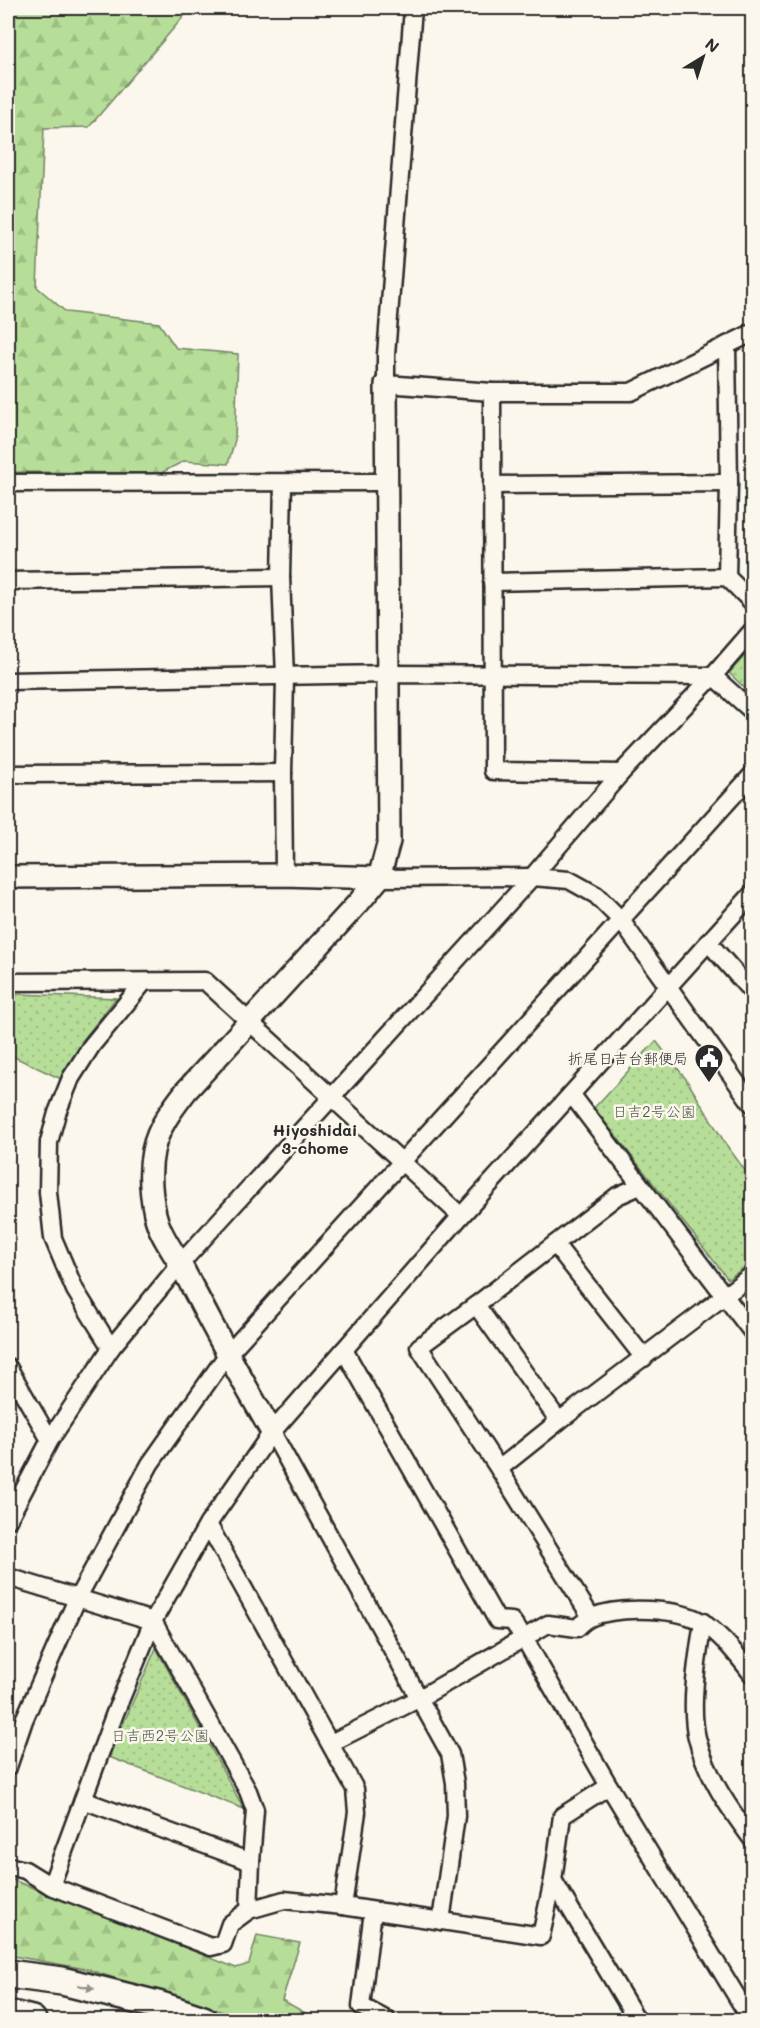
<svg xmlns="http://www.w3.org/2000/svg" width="760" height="2028" font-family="Mali,'Klee One',sans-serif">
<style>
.forest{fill:url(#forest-firs);stroke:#718462;stroke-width:1.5}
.park{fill:url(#park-dots);stroke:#718462;stroke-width:1.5}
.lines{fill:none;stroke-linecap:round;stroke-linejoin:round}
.minor-casing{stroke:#2b2b2b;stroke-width:21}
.tertiary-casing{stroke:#2b2b2b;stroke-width:26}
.trunk-casing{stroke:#2b2b2b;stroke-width:32}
.minor{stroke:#fbf7ec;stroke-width:16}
.tertiary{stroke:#fbf7ec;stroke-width:21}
.trunk{stroke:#fbf7ec;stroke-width:27}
.oneway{fill:#93918c}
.labels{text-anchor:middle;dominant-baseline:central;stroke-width:5;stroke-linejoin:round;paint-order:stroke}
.poi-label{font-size:15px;fill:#2b2b2b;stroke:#fbf7ec;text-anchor:end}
.park-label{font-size:15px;fill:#4e5846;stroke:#fbf7ec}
.neighbourhood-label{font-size:16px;font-weight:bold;fill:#2b2b2b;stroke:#fbf7ec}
</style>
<defs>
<pattern id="forest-firs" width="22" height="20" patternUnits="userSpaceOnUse" patternTransform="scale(1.5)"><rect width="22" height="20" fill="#b7de99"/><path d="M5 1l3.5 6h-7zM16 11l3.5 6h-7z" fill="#9ebf84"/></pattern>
<pattern id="park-dots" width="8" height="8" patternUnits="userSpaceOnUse" patternTransform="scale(1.5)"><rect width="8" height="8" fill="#b7de99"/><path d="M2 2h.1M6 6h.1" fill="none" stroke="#9ebf84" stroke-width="1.8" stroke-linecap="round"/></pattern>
</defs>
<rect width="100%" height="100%" fill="#fbf7ec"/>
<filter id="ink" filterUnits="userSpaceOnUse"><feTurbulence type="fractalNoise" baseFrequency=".0167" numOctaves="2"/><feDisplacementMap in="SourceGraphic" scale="12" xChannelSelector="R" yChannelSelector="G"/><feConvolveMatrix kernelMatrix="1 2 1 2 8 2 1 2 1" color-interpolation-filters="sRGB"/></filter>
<g filter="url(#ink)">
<g class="forest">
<path d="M8,8H191L89,127L44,128L37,287L66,312L159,323L176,348L238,354L235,440L228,464L184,461L161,473L8,472Z"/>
<path d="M8,1878L236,1968L249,1964L257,1935L300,1943L282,2000L318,2020H249L86,1969L8,1955Z"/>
</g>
<g class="park">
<path d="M752,648V695L729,673Z"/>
<path d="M17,994L116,998L83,1040L61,1079L8,1054V1019Z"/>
<path d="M656,1041L686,1079L725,1143L752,1180V1262L728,1279L594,1108Z"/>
<path d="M156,1648L244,1809L109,1757Z"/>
</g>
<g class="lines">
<g class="minor-casing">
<g id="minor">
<path d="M413,8L386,355V384L492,392H631L752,333"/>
<path d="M492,392L493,771L621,773"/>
<path d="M8,483L386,482"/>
<path d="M283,483L281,577L285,677L283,773L284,875"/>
<path d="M492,485L729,483"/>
<path d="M727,577L729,483L727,345"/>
<path d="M8,581L281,577"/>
<path d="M492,582L727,577L752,602"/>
<path d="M8,681L388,674L713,676L752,711"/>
<path d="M8,774L283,773"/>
<path d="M379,878L532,877L569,880L596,895L620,919L752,1104"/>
<path d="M708,942L752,992"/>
<path d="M8,982L205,981L461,1216"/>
<path d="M572,1095L752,1332"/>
<path d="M555,1244L644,1358"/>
<path d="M476,1305L419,1347L499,1469L591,1617"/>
<path d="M111,1348L75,1290L53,1238L48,1192L49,1142L57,1113L71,1078L92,1045L144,982"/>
<path d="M344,1350L497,1620L512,1621L524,1638L609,1786L751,2020"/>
<path d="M8,1367L50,1440"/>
<path d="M559,1421L476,1305L617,1196L640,1186"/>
<path d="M272,1432L450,1754L455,1783L456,1816L441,1921"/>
<path d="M499,1469L559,1421L752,1275"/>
<path d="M8,1520L50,1440L111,1348L180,1264L532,877L621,773L713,676L752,631"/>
<path d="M208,1524L355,1789L357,1812L343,1906"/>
<path d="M8,1577L153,1621L248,1791L255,1810L251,1862L249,1910"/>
<path d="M703,1622C698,1655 689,1705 697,1738C707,1777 729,1808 752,1839"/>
<path d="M331,1743L420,1698L548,1624L577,1628C581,1624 587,1619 592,1617C619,1606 681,1607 705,1624C724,1638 738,1656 752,1674"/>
<path d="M8,1767L24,1720L77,1599L150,1464L227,1355L752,775"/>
<path d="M83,1800L251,1862"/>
<path d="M8,1866L25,1870L51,1886L211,1947L223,1944L230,1924L249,1910L284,1900L343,1906L541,1936L553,1880L562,1816L609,1786"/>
<path d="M553,1880L637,2020"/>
<path d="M51,1886L115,1713L153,1621L208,1524L272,1432L461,1216L752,894"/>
<path d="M373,1911L361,2006L387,2020"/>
</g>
</g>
<g class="tertiary-casing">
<g id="tertiary">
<path d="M8,877L284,875L379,878"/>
<path d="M272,1432C241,1379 212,1326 184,1271C174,1252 160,1236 155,1214C151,1195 149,1170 153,1151C158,1127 172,1109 186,1091L360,901L379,878L389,841L386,384"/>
</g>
</g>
<g class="trunk-casing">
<g id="trunk">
<path d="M8,1974L62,1981L158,2005L203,2020"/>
<path d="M8,2014L32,2020"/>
</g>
</g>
<use href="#minor" class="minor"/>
<use href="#tertiary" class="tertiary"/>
<use href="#trunk" class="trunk"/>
</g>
<defs><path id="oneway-solid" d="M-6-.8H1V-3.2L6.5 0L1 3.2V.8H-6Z" transform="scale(1.5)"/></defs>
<use class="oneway" href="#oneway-solid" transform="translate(86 1987) rotate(14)"/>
</g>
<defs>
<g id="civic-pin" transform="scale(1.5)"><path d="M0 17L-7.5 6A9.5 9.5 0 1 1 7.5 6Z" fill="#2b2b2b" stroke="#fbf7ec"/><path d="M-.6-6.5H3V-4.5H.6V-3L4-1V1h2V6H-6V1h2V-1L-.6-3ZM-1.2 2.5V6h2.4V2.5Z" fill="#fff"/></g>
</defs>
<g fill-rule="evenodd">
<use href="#civic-pin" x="709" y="1058"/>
</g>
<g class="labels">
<g class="poi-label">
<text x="688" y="1058">折尾日吉台郵便局</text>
</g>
<g class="park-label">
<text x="654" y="1111">日吉2号公園</text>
<text x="160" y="1735">日吉西2号公園</text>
</g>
<g class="neighbourhood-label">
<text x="315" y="1129">Hiyoshidai<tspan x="315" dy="18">3-chome</tspan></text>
</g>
</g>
<rect width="760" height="2028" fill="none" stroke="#fbf7ec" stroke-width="30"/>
<rect x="15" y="15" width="730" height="1998" fill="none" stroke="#2b2b2b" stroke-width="2" filter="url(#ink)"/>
<g transform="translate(703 57) rotate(38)" stroke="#fbf7ec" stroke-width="4.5" paint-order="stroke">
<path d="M0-4.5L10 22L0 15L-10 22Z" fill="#2b2b2b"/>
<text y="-9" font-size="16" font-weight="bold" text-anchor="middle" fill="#2b2b2b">N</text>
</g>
</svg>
